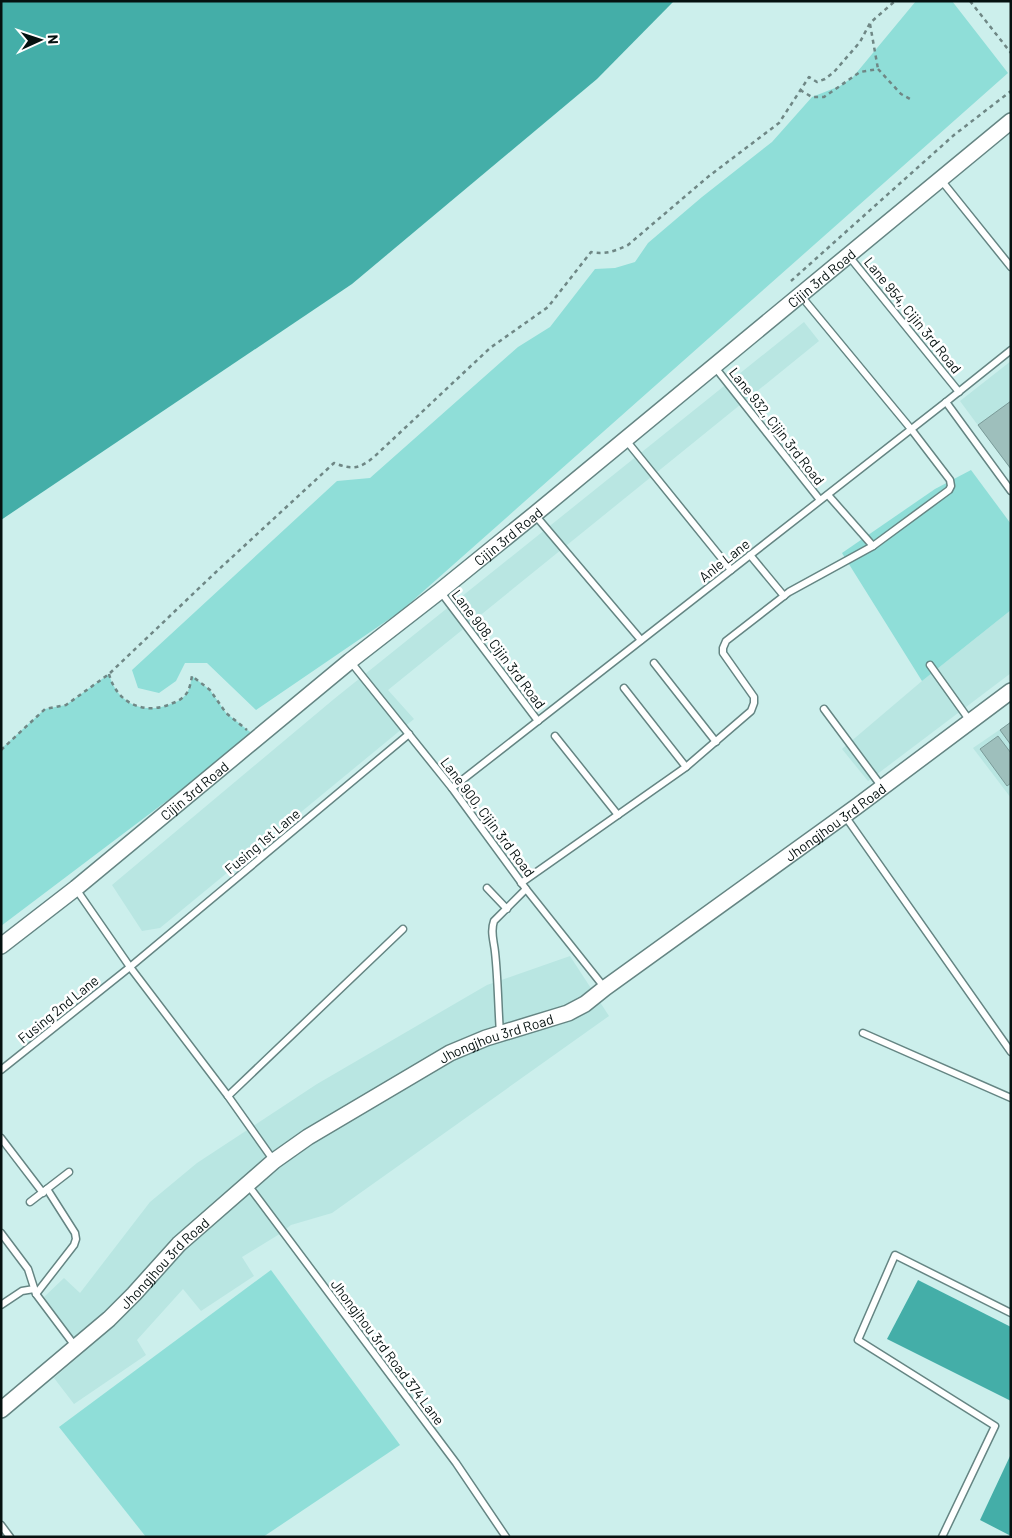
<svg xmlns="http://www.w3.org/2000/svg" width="1012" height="1538" font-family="Barlow,sans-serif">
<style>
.built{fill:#b9e6e2}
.green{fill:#8fded8}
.water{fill:#44aea8}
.building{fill:#9ebfbc;stroke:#7a9a98}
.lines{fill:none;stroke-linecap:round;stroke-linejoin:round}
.service-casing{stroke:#658583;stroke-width:9}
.tertiary-casing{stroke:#658583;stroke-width:18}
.path{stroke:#6f8785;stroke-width:2.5;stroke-dasharray:4 4;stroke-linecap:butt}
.service{stroke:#fff;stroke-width:6}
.tertiary{stroke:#fff;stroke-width:15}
.labels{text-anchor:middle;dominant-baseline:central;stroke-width:5;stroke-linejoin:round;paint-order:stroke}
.street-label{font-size:14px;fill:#051110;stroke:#fff}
</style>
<rect width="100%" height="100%" fill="#ccefec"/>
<g class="built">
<path d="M804,322L819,341L388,690L414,719L160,928L142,931L112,885L334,699Z"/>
<path d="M1011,361V470L960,401Z"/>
<path d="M1011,610V673L868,781L842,749L922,681Z"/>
<path d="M1011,722V798L973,748Z"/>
<path d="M570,956L609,1016L332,1213L291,1225L278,1235L242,1257L254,1276L201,1311L183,1289L137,1340L146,1355L74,1404L54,1378L84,1352L44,1297L64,1278L80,1293L150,1202L197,1163L317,1084L487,985Z"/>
</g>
<g class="green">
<path d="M916,1H952L1008,73L401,611L256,710L207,663H185L176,681L159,693L138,688L132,670L337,481L370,478L518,347L550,327L595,269L615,268L635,262L648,243L702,197L772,142L812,97L840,86L853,77Z"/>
<path d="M971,470L1011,524V610L922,681L842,553L935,489Z"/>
<path d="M109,674C117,704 145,716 173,703C179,701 185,697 188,691C190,687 191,681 192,676L210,690L226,713L254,735L1,926V749L45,709L66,705Z"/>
<path d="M271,1270L400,1445L263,1537H146L59,1427Z"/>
</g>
<g class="water">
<path d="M1,1H674L597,79L352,284L1,520Z"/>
<path d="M918,1280L1011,1327V1401L887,1339Z"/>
<path d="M1011,1454V1536L980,1520Z"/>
</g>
<g class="building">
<path d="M1011,401V469L978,425Z"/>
<path d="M1011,722V745L1000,730Z"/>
<path d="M998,736L1011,753V783L1007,786L980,749Z"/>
</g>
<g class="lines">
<g class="service-casing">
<g id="service">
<path d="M941,180L1011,267"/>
<path d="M848,255L959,392"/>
<path d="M714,366L820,500"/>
<path d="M946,402L1011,491"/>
<path d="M625,439L731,570"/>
<path d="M828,495L873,546"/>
<path d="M535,515L641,640"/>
<path d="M750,555L784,596"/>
<path d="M440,591L538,721"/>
<path d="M350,661L452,788L526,889L604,987"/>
<path d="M654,663L716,742"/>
<path d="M930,665L970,721"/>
<path d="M624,688L686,767"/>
<path d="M824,709L882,787"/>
<path d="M555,736L618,815"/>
<path d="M452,788L946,402L1011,350"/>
<path d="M845,816L1011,1052"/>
<path d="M521,883L686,767L751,711L754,703V697L723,653V648L726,641L789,592L873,546L949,490L951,486L950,480L911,429L801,296"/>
<path d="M487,888L507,909"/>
<path d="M76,889L130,967L228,1096L274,1161"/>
<path d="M500,1033C498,1006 498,979 495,952C494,941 490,932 494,921L526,889"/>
<path d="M863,1033L1011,1098"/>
<path d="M1,1070L130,967L409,734"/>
<path d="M228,1096L403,929"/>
<path d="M1,1138L43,1193"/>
<path d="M248,1185L456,1463L506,1537"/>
<path d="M30,1202L69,1172"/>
<path d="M1,1233L28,1269L36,1294L75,1346"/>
<path d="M36,1294L74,1245L76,1239L75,1233L47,1189"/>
<path d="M1,1305L22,1291L34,1289"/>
<path d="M1,1525L10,1537"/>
<path d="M942,1537L995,1426L858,1340L895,1255L1011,1313"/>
</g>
</g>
<g class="tertiary-casing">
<g id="tertiary">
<path id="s1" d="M1,946L76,888L350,661L440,591L535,514L1011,121"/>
<path id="s2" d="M1,1410L109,1319L134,1294L179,1244L274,1161L308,1137L450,1053L486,1038L568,1013L585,1004L605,988L856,807L1011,691"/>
</g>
</g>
<g class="path">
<path d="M970,1L1011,53"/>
<path d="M870,24L878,69"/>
<path d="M800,90L812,97H824L860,72L878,69L901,94L910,99"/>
<path d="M791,281L954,135L1011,91"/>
<path d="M109,674C117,704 145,716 173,703C179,701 185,697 188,691C190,687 191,681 192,676L210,690L226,713L247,730"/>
<path d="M1,750L45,709L66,705L109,674L216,572L334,463C353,470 359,469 374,457L490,348L548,307L591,252C605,255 615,251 628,245L709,176L779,123L809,77L817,82L825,79L834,72L860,42L870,23L895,1"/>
</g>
<use href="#service" class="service"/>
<use href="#tertiary" class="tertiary"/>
</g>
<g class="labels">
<g class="street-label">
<text stroke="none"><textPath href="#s1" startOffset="1058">Cijin 3rd Road</textPath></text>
<text transform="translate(913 315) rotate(51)">Lane 954, Cijin 3rd Road</text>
<text transform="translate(777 426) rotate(52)">Lane 932, Cijin 3rd Road</text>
<text stroke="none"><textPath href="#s1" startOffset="652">Cijin 3rd Road</textPath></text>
<text transform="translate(724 560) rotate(-38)">Anle Lane</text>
<text transform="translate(499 649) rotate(53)">Lane 908, Cijin 3rd Road</text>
<text stroke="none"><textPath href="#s1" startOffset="248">Cijin 3rd Road</textPath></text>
<text transform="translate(488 817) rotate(53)">Lane 900, Cijin 3rd Road</text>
<text stroke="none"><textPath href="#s2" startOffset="1030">Jhongjhou 3rd Road</textPath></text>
<text transform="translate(262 841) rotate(-40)">Fusing 1st Lane</text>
<text transform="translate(58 1009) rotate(-39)">Fusing 2nd Lane</text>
<text stroke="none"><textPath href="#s2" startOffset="625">Jhongjhou 3rd Road</textPath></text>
<text stroke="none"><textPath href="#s2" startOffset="220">Jhongjhou 3rd Road</textPath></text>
<text transform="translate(388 1352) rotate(53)">Jhongjhou 3rd Road 374 Lane</text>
</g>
</g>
<rect width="1012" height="1538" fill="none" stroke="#051110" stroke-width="5"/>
<g transform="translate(40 40) rotate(87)" stroke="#ffffff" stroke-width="4" paint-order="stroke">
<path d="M0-4L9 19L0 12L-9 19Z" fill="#051110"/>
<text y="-8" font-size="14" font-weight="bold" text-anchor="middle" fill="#051110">N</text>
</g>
</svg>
